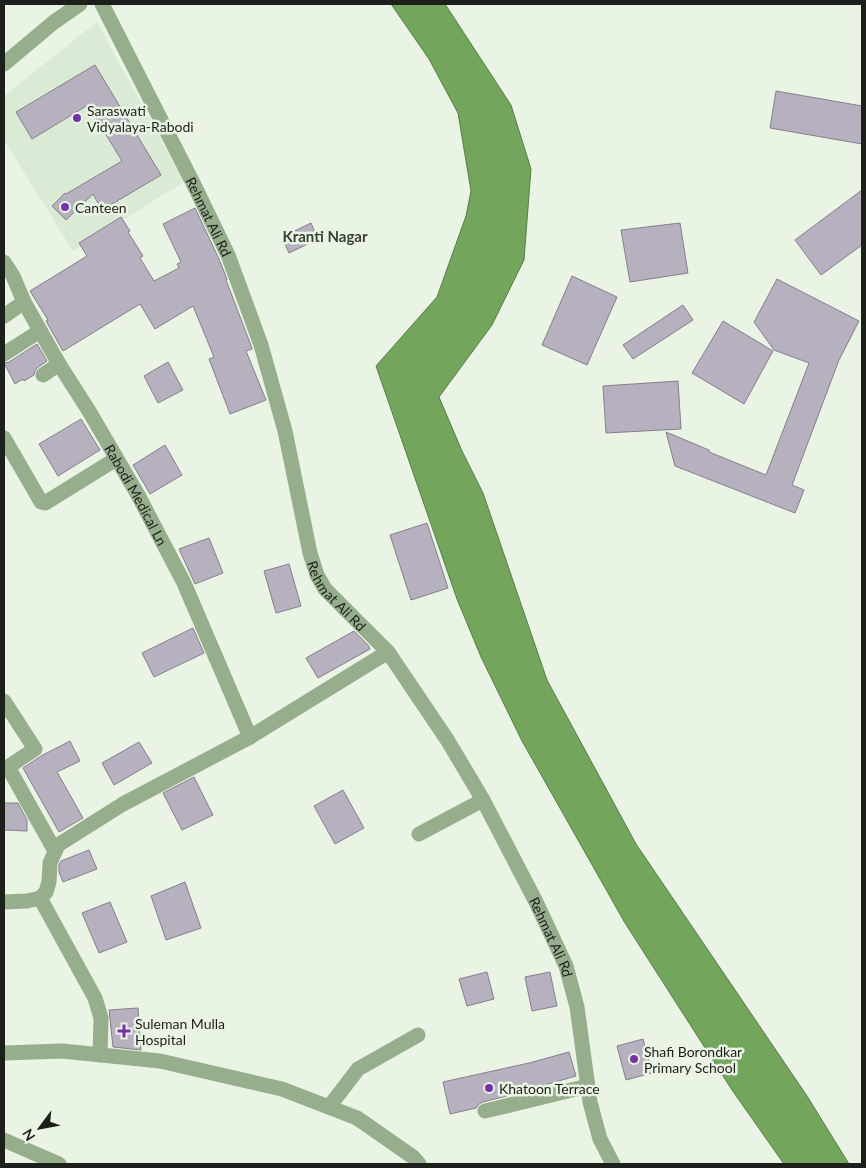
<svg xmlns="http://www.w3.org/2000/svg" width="866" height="1168" font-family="Lato,sans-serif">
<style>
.built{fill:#dbead4}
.water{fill:#73a55c;stroke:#597d48}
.building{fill:#b7b0bf;stroke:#857f8d}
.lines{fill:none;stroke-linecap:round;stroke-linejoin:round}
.minor{stroke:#97ae8d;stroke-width:15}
.poi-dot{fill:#7531a6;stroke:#e9f4e5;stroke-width:2}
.labels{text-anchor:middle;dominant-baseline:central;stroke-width:5;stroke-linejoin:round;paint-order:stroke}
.poi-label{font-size:14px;fill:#1c1f1a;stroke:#e9f4e5;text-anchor:start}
.street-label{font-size:14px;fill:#1c1f1a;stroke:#e9f4e5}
.neighbourhood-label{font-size:15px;font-weight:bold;fill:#384135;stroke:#e9f4e5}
</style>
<rect width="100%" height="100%" fill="#e9f4e5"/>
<path class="built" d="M97,22L184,182L73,251L4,140V96Z"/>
<path class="water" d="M391,4H445L511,105L531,169L524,260L492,325L439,397L462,451L483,493L547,680L636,844L807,1096L849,1164H784L732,1090L625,923L522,741L481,657L457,599L376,366L437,297L466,216L471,191L458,113L429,59Z"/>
<g class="building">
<path d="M95,65L161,175L102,210L93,194L66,220L52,206L65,193L66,194L122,161L88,105L32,139L16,112Z"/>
<path d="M776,91L862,106V144L770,128Z"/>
<path d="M862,190V245L821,275L795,240Z"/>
<path d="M195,208L219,259L227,279L226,280L252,348V349L246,351L266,400L230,414L209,359L214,357L193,306L155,329L140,304L63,351L46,321L48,320L30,291L87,256L79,243L121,217L130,231L128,232L143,256L140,258L154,281L179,268L177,264L181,262L163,224Z"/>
<path d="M311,223L318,239L289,253L282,237Z"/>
<path d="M680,223L688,273L630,282L621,230Z"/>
<path d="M572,276L617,297L587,365L542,345Z"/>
<path d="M777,279L859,321L839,360L792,485L804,490L795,513L675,466L666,432L709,450V452L766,475L809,363L774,350L754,322Z"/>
<path d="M683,305L693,320L633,359L623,345Z"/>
<path d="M723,321L773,351L744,404L692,373Z"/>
<path d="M37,344L47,361L37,368L35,371L34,375L24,381L23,379L15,384L4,363L9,362Z"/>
<path d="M168,362L183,390L158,403L144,376Z"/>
<path d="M678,381L681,429L606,433L603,386Z"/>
<path d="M81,419L100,450L58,476L39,444Z"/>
<path d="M165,445L182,475L150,494L133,465Z"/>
<path d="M427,523L448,588L411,600L390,535Z"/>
<path d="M209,538L223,573L195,584L179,549Z"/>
<path d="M289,564L301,606L276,613L264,571Z"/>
<path d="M193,628L204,653L154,677L142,653Z"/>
<path d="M354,631L368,645L370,649L318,678L306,658Z"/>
<path d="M70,741L80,761L57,772L83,818L59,832L23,768L41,756Z"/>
<path d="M139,742L152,763L114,785L102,763Z"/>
<path d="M194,777L213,815L182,830L163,793Z"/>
<path d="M343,790L364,828L335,844L314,806Z"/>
<path d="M4,803H18L27,820V831L4,830Z"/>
<path d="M89,850L97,869L63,882L59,872V865L61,861Z"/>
<path d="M185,882L201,928L166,940L151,896Z"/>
<path d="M110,902L127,942L99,953L82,913Z"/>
<path d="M487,972L494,999L467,1006L459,979Z"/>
<path d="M550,972L557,1006L532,1011L525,977Z"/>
<path d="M138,1008L141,1050L113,1047L109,1010Z"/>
<path d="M643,1039L652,1073L626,1080L617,1046Z"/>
<path d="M569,1052L576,1076L534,1088V1089L483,1102L479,1104L476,1108L450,1114L443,1082L529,1063Z"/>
</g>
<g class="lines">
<g class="minor">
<path id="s1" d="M102,4L195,187L228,255L261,345L285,431L310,553L317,575L325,589L388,652L448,741L483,800L536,902L566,966L577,1007L590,1102L600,1139L613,1164"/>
<path d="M4,64L54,22L80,4"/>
<path id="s2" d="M4,262L13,276L24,302L59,364L89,411L138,495L184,583L250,737"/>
<path d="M4,316L24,302"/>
<path d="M4,354L40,331"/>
<path d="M43,375L59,364"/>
<path d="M4,438L41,502L45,503L116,459"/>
<path d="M4,701L35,749L8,767L55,851"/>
<path d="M419,834L483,800"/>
<path d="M40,898L95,998L101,1018L100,1055"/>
<path d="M4,902L27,901L40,898L46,892L49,882L50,863L58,845L123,804L250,737L388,652"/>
<path d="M4,1053L62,1051L160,1061L282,1089L357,1118L413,1157L419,1164"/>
<path d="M329,1107L358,1069L418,1035"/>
<path d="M485,1111L588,1086"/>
<path d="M4,1140L59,1164"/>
</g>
</g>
<g class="poi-dot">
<circle cx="77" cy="118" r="5"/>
<circle cx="65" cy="207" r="5"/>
<path d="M121.5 1023.5h5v5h5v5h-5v5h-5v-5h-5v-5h5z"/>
<circle cx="634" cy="1059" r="5"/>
<circle cx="489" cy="1088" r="5"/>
</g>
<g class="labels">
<g class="poi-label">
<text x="87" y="110">Saraswati<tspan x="87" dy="16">Vidyalaya-Rabodi</tspan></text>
<text x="75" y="207">Canteen</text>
<text x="135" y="1023">Suleman Mulla<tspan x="135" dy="16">Hospital</tspan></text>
<text x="644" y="1051">Shafi Borondkar<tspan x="644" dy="16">Primary School</tspan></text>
<text x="499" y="1088">Khatoon Terrace</text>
</g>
<g class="street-label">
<text stroke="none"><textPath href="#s1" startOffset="238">Rehmat Ali Rd</textPath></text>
<text stroke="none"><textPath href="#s2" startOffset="268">Rabodi Medical Ln</textPath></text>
<text stroke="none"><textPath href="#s1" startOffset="642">Rehmat Ali Rd</textPath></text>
<text stroke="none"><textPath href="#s1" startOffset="1048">Rehmat Ali Rd</textPath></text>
</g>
<g class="neighbourhood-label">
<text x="325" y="236">Kranti Nagar</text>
</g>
</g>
<rect width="866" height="1168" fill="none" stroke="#1c1f1a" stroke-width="10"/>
<g transform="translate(40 1128) rotate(238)" stroke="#e9f4e5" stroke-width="4" paint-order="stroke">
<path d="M0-4L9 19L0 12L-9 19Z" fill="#1c1f1a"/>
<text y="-8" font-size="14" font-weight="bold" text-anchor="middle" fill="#1c1f1a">N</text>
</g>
</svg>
